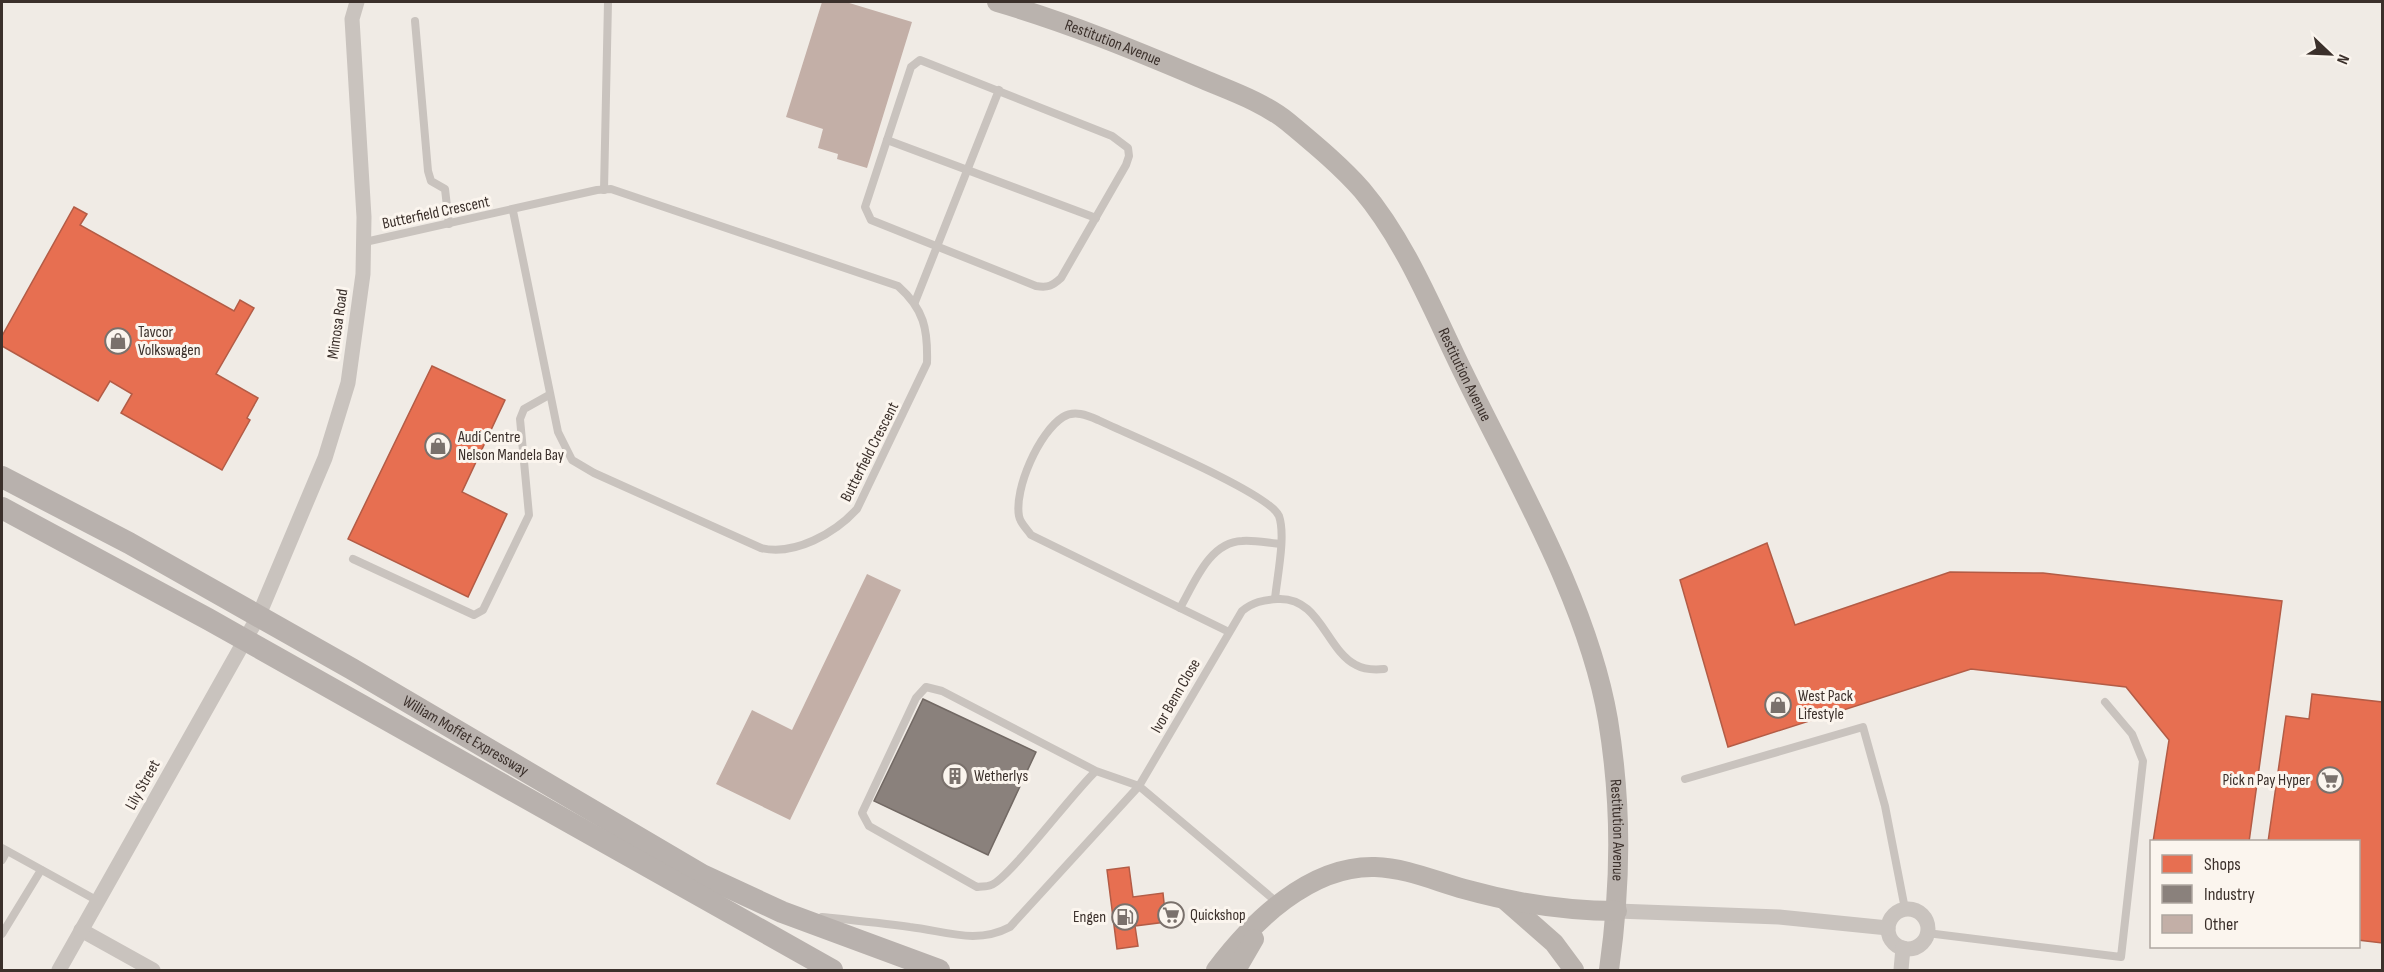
<svg xmlns="http://www.w3.org/2000/svg" width="2384" height="972" font-family="'Sofia Sans Condensed',sans-serif">
<style>
.shops{fill:#e76f51;stroke:#b35c46;stroke-width:1.5}
.industry{fill:#8a817c;stroke:#726964;stroke-width:1.5}
.building{fill:#c3afa7}
.lines{fill:none;stroke-linecap:round;stroke-linejoin:round}
.lane{stroke:#c9c3be;stroke-width:8}
.street{stroke:#c9c3be;stroke-width:15}
.secondary{stroke:#bab3ae;stroke-width:20}
.primary{stroke:#b8b1ad;stroke-width:22}
.labels{text-anchor:middle;dominant-baseline:central;stroke-width:6;stroke-linejoin:round;paint-order:stroke}
.street-label{font-size:16px;fill:#3b302b;stroke:#fbf5ee}
.poi-label{font-size:16px;fill:#3b302b;stroke:#fbf5ee;text-anchor:start}
</style>
<rect width="100%" height="100%" fill="#f0ebe5"/>
<g class="shops">
<path d="M74,207L87,214L80,225L234,311L240,300L254,308L216,374L258,398L247,418L250,420L222,470L121,413L132,394L110,381L98,401L2,346V336Z"/>
<path d="M432,366L505,400L462,492L507,514L468,597L348,539Z"/>
<path d="M1767,543L1795,625L1950,572L2043,573L2282,601L2249,842H2153L2169,740L2126,687L1971,669L1728,747L1680,580Z"/>
<path d="M2312,694L2382,702V943L2358,940V842H2268L2286,716L2309,719Z"/>
<path d="M1129,867L1133,897L1163,893L1166,922L1135,926L1138,946L1117,949L1107,870Z"/>
</g>
<path class="industry" d="M923,699L1036,752L988,855L874,801Z"/>
<g class="building">
<path d="M822,2H846L912,22L867,168L837,159L838,154L818,148L823,129L786,117Z"/>
<path d="M867,574L901,590L790,820L716,784L752,710L792,730Z"/>
</g>
<g class="lines">
<g class="lane">
<path d="M415,21L428,171L431,181L445,189L449,224"/>
<path d="M920,60L1112,136L1128,148L1129,156L1126,165L1061,278C1052,286 1048,288 1036,286L871,220L865,207L911,67Z"/>
<path d="M887,140L1096,218"/>
<path d="M604,190L608,2"/>
<path d="M365,242L597,190L611,189L898,286C924,309 928,329 927,363L857,509C835,533 795,556 761,548L594,473L572,460L558,432L513,211"/>
<path d="M915,302L999,90"/>
<path d="M353,559L474,615L483,610L529,515L520,419L524,409L549,395"/>
<path d="M1180,608C1194,584 1209,542 1242,541C1255,540 1268,543 1281,544"/>
<path d="M1229,632L1031,535C1027,529 1020,523 1019,516C1014,489 1039,432 1063,417C1074,410 1087,415 1098,420C1127,434 1270,493 1279,516C1286,536 1277,577 1275,599"/>
<path d="M1096,771C1074,791 1008,880 991,885C987,887 981,886 977,887L869,826L862,813L916,698L926,687L942,691L1096,771L1139,786L1279,904"/>
<path d="M1685,779L1863,727L1885,806L1905,909"/>
<path d="M2,848L98,901"/>
<path d="M2,860L7,851"/>
<path d="M822,917C851,920 881,923 910,927C945,931 976,945 1010,927L1139,786L1242,611C1253,602 1263,600 1277,599C1320,596 1326,650 1356,665C1365,670 1374,670 1384,669"/>
<path d="M1927,933L2121,957L2143,761L2132,734L2105,702"/>
<path d="M2,934L41,870"/>
</g>
<g class="street">
<circle cx="1908" cy="929" r="20"/>
<path d="M1617,911L1779,917L1888,928"/>
<path d="M81,930L153,970"/>
<path d="M59,970L258,617L325,458L348,383L363,274L364,217L352,19L357,2"/>
<path d="M1901,970L1903,948"/>
</g>
<g class="secondary">
<path id="s1" d="M997,2C1066,22 1132,49 1198,77C1228,90 1262,101 1288,122C1313,143 1340,165 1362,190C1406,242 1433,311 1463,372C1515,479 1588,602 1608,720C1622,806 1621,884 1609,970"/>
<path d="M1505,900L1554,943L1574,970"/>
<path d="M1216,970C1252,922 1310,865 1375,867C1406,868 1435,881 1464,889C1514,903 1565,911 1617,911"/>
<path d="M1236,970L1254,939"/>
</g>
<g class="primary">
<path id="s2" d="M2,477L129,543L352,669L702,875L782,912L939,970"/>
<path d="M2,508L208,619L832,970"/>
</g>
</g>
<defs>
<g id="shop-ring" transform="scale(1.35)"><circle r="9.5" fill="#fbf5ee" stroke="#7a716c" stroke-width="1.5"/><path d="M-5-2.5h2.3a2.7 3.5 0 0 1 5.4 0H5L5.5 6h-11ZM-1.5-2.5h3a1.5 2.3 0 0 0-3 0Z" fill="#7a716c"/></g>
<g id="building-ring" transform="scale(1.35)"><circle r="9.5" fill="#fbf5ee" stroke="#7a716c" stroke-width="1.5"/><path d="M-4-6H4V6H1V3H-1V6H-4ZM-2.5-4.3h1.7v1.8h-1.7ZM.8-4.3h1.7v1.8H.8ZM-2.5-1h1.7V.8h-1.7ZM.8-1h1.7V.8H.8Z" fill="#7a716c"/></g>
<g id="supermarket-ring" transform="scale(1.35)"><circle r="9.5" fill="#fbf5ee" stroke="#7a716c" stroke-width="1.5"/><path d="M-6-5.5h2.5l.6 2H6L4.5 2H-2.5L-4.4-4H-6ZM-1.5 3.2a1.3 1.3 0 1 0 .1 0ZM3 3.2a1.3 1.3 0 1 0 .1 0Z" fill="#7a716c"/></g>
<g id="fuel-ring" transform="scale(1.35)"><circle r="9.5" fill="#fbf5ee" stroke="#7a716c" stroke-width="1.5"/><path d="M-5.5-6h7V0h2V4h1.3V-2.5L3-4.5l.8-.8L6-3V5H2.5V1h-1V6h-7ZM-4.2-4.7v3.2H.2V-4.7Z" fill="#7a716c"/></g>
</defs>
<g fill-rule="evenodd">
<use href="#shop-ring" x="118" y="341"/>
<use href="#shop-ring" x="438" y="446"/>
<use href="#shop-ring" x="1778" y="705"/>
<use href="#building-ring" x="955" y="776"/>
<use href="#supermarket-ring" x="2330" y="780"/>
<use href="#supermarket-ring" x="1171" y="915"/>
<use href="#fuel-ring" x="1125" y="917"/>
</g>
<g class="labels">
<g class="street-label">
<text stroke="none"><textPath href="#s1" startOffset="123">Restitution Avenue</textPath></text>
<text transform="translate(436 213) rotate(-12)">Butterfield Crescent</text>
<text transform="translate(338 324) rotate(-82)">Mimosa Road</text>
<text stroke="none"><textPath href="#s1" startOffset="628">Restitution Avenue</textPath></text>
<text transform="translate(870 452) rotate(-63)">Butterfield Crescent</text>
<text transform="translate(1176 696) rotate(-60)">Ivor Benn Close</text>
<text stroke="none"><textPath href="#s2" startOffset="531">William Moffet Expressway</textPath></text>
<text transform="translate(143 785) rotate(-61)">Lily Street</text>
<text stroke="none"><textPath href="#s1" startOffset="1114">Restitution Avenue</textPath></text>
</g>
<g class="poi-label">
<text x="138" y="332">Tavcor<tspan x="138" dy="18">Volkswagen</tspan></text>
<text x="458" y="437">Audi Centre<tspan x="458" dy="18">Nelson Mandela Bay</tspan></text>
<text x="1798" y="696">West Pack<tspan x="1798" dy="18">Lifestyle</tspan></text>
<text x="974" y="776">Wetherlys</text>
<text x="2310" y="780" text-anchor="end">Pick n Pay Hyper</text>
<text x="1190" y="915">Quickshop</text>
<text x="1106" y="917" text-anchor="end">Engen</text>
</g>
</g>
<rect width="2384" height="972" fill="none" stroke="#3b302b" stroke-width="6"/>
<rect x="2150" y="840" width="210" height="108" fill="#fbf5ee" stroke="#aea6a0" stroke-width="1.5"/>
<rect x="2162" y="855" width="30" height="18" fill="#e76f51" stroke="#aea6a0" stroke-width="1.5"/>
<text x="2204" y="870" font-size="18" fill="#3b302b">Shops</text>
<rect x="2162" y="885" width="30" height="18" fill="#8a817c" stroke="#aea6a0" stroke-width="1.5"/>
<text x="2204" y="900" font-size="18" fill="#3b302b">Industry</text>
<rect x="2162" y="915" width="30" height="18" fill="#c3afa7" stroke="#aea6a0" stroke-width="1.5"/>
<text x="2204" y="930" font-size="18" fill="#3b302b">Other</text>
<g transform="translate(2330 54) rotate(113)" stroke="#fbf5ee" stroke-width="4.5" paint-order="stroke">
<path d="M0-4.5L10 22L0 15L-10 22Z" fill="#3b302b"/>
<text y="-9" font-size="16" font-weight="bold" text-anchor="middle" fill="#3b302b">N</text>
</g>
</svg>
